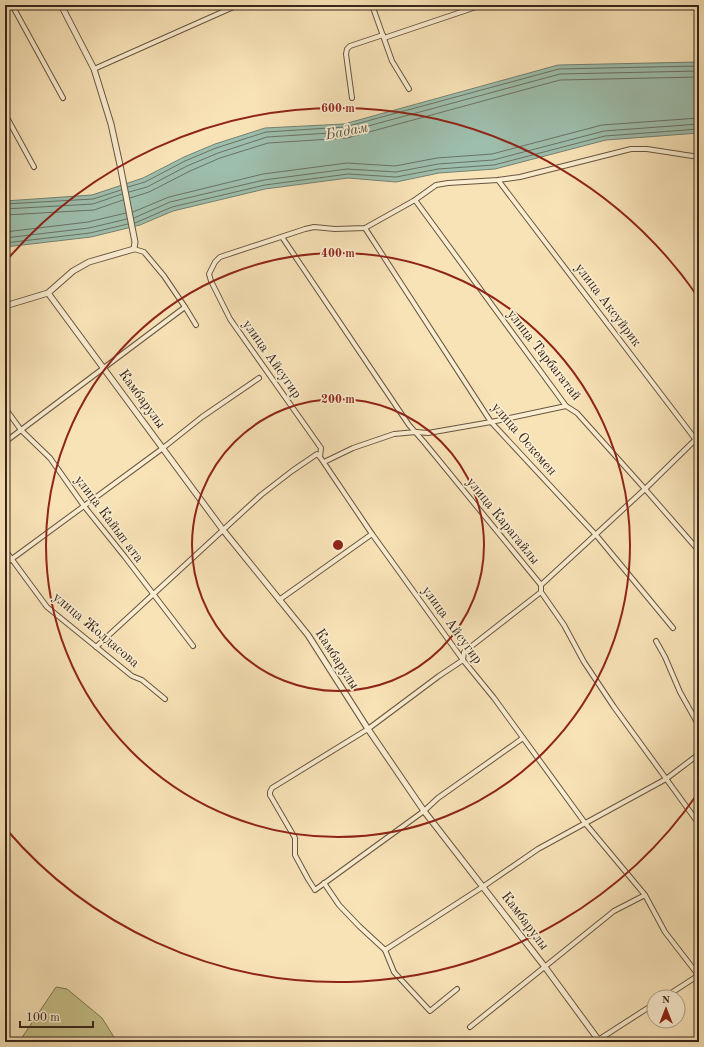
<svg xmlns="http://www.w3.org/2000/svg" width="704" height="1047" font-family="'Old Standard TT',serif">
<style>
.green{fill:#c5c189;stroke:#7e7452}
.water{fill:#9dbeac;stroke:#758172}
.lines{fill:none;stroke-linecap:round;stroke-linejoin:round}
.shore{stroke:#6a7263;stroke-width:1}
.minor-casing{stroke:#685541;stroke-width:6}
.tertiary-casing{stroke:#685541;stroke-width:7}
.minor{stroke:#faedd0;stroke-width:4}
.tertiary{stroke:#faedd0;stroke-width:5}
.ring{fill:none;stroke:#8f2418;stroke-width:2}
.labels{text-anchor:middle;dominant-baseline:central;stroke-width:3.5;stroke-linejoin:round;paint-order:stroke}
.street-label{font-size:14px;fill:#38261a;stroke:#faedd0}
.water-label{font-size:15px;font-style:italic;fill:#565446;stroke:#faedd0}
.centre{fill:#8f2418;stroke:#faedd0;stroke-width:2}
.ring-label{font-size:12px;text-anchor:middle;font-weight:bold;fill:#8f2418;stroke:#faedd0;stroke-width:3.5;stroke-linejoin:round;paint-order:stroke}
</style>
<rect width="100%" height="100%" fill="#f8e3b7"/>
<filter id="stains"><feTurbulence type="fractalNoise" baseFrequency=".005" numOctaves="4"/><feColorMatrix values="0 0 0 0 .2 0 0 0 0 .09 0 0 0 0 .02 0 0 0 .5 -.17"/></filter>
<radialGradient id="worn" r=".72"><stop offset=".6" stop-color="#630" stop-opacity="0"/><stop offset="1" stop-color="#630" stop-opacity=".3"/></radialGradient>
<path class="green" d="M56,987L67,989L102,1018L117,1042H19Z"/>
<path class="water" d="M699,62V133L606,140L495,169L439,173L396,182L348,178L265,189L173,211L140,225L91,237L5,247V201L92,195L143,178L184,157L215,144L265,128L344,124L558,65Z"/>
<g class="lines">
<g class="shore">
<path d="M128,187L145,182L185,161L216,148L266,132L345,127L559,69L699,66"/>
<path d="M129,192L147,187L187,166L218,153L267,137L346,132L560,74L699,71"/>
<path d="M130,198L149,192L190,171L220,158L268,143L347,138L560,80L699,77"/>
<path d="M5,204L93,199L121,190"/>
<path d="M5,209L93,204L122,194"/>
<path d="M133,212L169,197L263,174L347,163L395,166L437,158L492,154L602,125L699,118"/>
<path d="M5,215L94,210L123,200"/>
<path d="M134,218L170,202L264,180L347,169L396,172L438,164L493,160L604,131L699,124"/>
<path d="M135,223L172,207L265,185L348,174L396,177L438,169L494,165L605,136L699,129"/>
<path d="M5,232L88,222L126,213"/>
<path d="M5,238L89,228L127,219"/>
<path d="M5,243L90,233L128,224"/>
</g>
<g class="minor-casing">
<g id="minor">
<path d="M12,5L63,98"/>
<path d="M372,5L392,61L409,89"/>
<path d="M384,38L482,5"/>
<path d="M94,69L238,5"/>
<path d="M352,98L346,54L347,49L350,46L383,35"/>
<path d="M5,114L34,167"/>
<path d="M699,157L647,149H631L520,177L498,180L448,183L436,185L415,200L365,228L335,229L314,227L305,229L220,257L215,262L209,274L211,281L230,319L321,448L320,457L372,534L463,660L494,698L585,823L645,895L665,932L699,976"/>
<path d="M498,180L699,444"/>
<path d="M415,200L566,406L577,413L645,489L699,551"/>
<path d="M365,228L491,422L596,535L673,628"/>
<path d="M282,237L409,425L424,442L541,585V592L564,625L584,662L614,707L699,824"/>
<path d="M134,249L144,252L164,276L185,307L196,325"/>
<path d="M5,408L21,430L50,458L84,506L125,557L193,646"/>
<path d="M5,442L185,307"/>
<path d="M324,462L353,448L394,434L416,432L428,433L491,422L566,406"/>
<path d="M5,550L47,607L132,676L142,680L165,699"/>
<path d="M5,564L163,448L202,417L259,378"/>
<path d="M541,585L645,489L696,439"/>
<path d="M279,600L372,534"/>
<path d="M656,641L665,657L680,692L699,726"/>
<path d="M96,647L261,495L292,471L317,454L320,457"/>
<path d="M523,738L438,798L424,811L315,890L308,879L295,855V838L270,795V792L272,788L368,729L439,676L463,660L464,652L541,592"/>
<path d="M324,883L339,905L359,926L385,950L394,972L430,1011L457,989"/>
<path d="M385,950L484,886L538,849L666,779L699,754"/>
<path d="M665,997L699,975"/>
<path d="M470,1027L614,911L645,895"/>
<path d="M595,1042L654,1004"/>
</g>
</g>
<g class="tertiary-casing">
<g id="tertiary">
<path d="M48,293L223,530L308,635L368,729L424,811L545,967L600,1042"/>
<path d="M5,306L48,293L73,271L89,262L134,249L135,242L133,232L120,165L111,124L94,69L61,5"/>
</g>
</g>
<use href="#minor" class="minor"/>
<use href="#tertiary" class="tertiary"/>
</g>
<g class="ring">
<circle cx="338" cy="545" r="146"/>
<circle cx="338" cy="545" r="292"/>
<path d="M698 793A437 437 0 0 1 6 829M6 261A437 437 0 0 1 698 297"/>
</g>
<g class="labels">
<g class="street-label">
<text transform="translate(608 305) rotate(53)">улица Аксуйрик</text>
<text transform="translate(544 355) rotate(52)">улица Тарбагатай</text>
<text transform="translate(272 359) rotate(55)">улица Айсугир</text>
<text transform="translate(142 399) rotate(54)">Камбарулы</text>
<text transform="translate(524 439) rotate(49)">улица Оскемен</text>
<text transform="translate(109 519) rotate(53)">улица Кайып ата</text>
<text transform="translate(503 521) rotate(51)">улица Карагайлы</text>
<text transform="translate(452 625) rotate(54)">улица Айсугир</text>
<text transform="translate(96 630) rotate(40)">улица Жолдасова</text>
<text transform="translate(337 659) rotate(57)">Камбарулы</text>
<text transform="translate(525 921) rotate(53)">Камбарулы</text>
</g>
<g class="water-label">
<text transform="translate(347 132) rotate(-11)">Бадам</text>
</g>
</g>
<circle cx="338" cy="545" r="6" class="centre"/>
<g class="ring-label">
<text x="338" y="112">600 m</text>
<text x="338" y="257">400 m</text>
<text x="338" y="403">200 m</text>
</g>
<rect width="704" height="1047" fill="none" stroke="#f8e3b7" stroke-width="20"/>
<rect x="6" y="6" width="692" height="1035" fill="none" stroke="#38261a" stroke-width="2"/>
<rect x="10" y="10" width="684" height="1027" fill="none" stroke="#38261a"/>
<g transform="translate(666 1009)"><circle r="19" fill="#faedd0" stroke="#ac9d87"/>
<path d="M0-3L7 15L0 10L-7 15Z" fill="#8f2418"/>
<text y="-6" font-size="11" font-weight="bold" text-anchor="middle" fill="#38261a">N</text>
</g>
<path d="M20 1021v6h73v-6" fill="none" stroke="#38261a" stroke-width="2"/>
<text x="26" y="1021" font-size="12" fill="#38261a" stroke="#faedd0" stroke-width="3" paint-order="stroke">100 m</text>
<rect width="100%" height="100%" filter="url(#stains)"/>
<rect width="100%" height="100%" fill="url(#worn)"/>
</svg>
